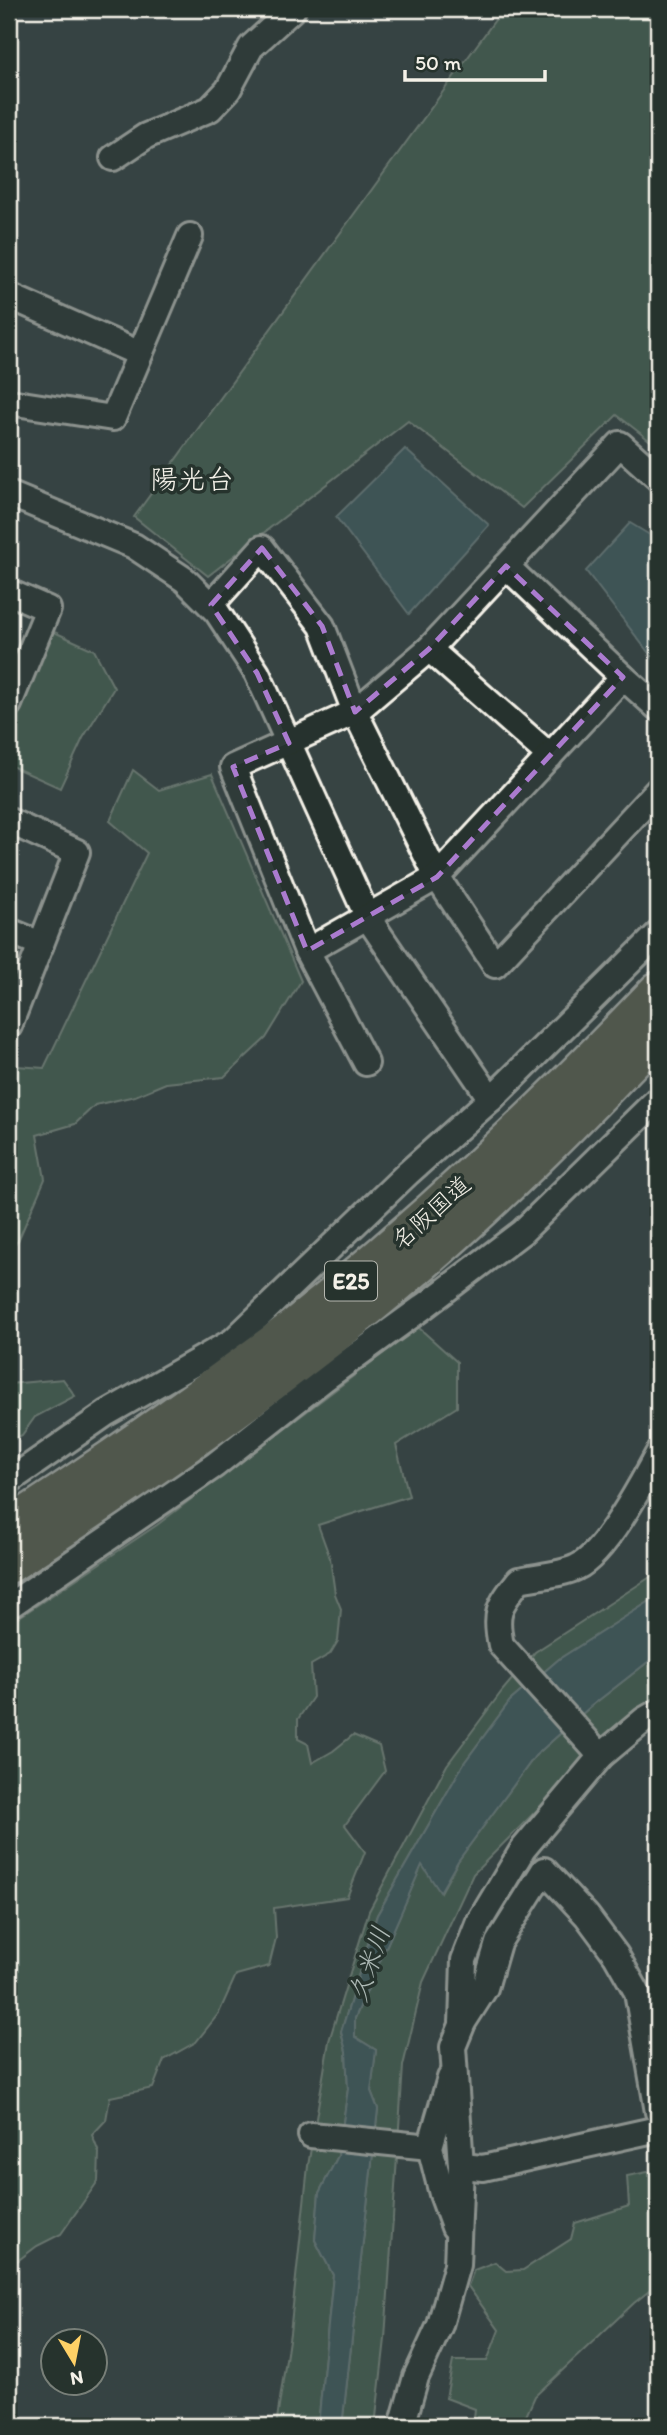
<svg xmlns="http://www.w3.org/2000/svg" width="667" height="2435" font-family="Itim,'Klee One',sans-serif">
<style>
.green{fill:#50705a;stroke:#a2b0a1;stroke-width:2}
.water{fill:#46686c;stroke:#8c9f9e;stroke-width:2}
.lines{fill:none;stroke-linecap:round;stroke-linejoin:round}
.minor-casing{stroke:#f4f1e8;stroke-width:30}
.highway-casing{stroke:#f4f1e8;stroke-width:42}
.minor{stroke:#26332d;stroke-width:24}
.highway{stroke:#706f59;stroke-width:37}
.marked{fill:none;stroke:#ab7bcf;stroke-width:5;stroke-dasharray:14 9;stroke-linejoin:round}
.labels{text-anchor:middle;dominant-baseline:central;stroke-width:7;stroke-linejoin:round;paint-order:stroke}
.shield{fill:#26332d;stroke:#b6b8b0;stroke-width:2}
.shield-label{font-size:23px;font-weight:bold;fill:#f4f1e8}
.street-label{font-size:24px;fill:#f4f1e8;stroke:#26332d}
.water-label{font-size:26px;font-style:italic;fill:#aebab6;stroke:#26332d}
.quarter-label{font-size:28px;fill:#f4f1e8;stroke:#26332d}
</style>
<rect width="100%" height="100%" fill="#374443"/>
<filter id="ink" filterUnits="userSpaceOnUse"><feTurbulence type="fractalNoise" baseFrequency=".0143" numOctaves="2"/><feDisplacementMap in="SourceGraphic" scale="14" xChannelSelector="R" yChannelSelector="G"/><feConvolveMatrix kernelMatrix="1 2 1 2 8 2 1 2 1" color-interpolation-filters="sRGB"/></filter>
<g filter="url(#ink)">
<g class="green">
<path d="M503,9H658V447L617,415L522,508L408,421L208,576L134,517Z"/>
<path d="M52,631L94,650L114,688L83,738L60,788L9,765V734Z"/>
<path d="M133,770L159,790L212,774L301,981L266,1038L224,1077L166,1083L135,1096L95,1105L75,1124L37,1135L45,1179L18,1241L9,1249V1085L17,1066L44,1068L147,853L110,821Z"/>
<path d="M418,1327L457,1362V1407L396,1445L409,1496L318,1525L330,1558L335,1594L341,1609L338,1641L330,1654L311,1665L313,1697L298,1719V1739L308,1744L312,1763L333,1751L353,1735L379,1746L385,1771L345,1825L365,1852L347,1897L274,1908L276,1938L269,1966L236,1975L219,2013L196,2042L164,2060L153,2088L110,2097L106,2120L92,2135L99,2153L98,2181L61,2234L37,2246L16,2262L9,2263V1624L157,1525Z"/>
<path d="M63,1379L75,1396L35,1417L22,1435L9,1442V1384Z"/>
<path d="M658,1572V1596L559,1659L510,1701L464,1763L377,1915L341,2032L346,2051L348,2089L338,2156L319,2193L315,2240L333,2275L318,2426H276L290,2333L308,2166L329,2041L369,1911L447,1765L502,1691L535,1652Z"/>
<path d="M658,1654V1704L610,1737L473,1874L423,1982L403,2066L385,2339L375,2426H342L378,2109L371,2091L376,2050L355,2037V2018L422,1864L441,1892L458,1861L535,1756L590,1707Z"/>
<path d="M658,2170V2284L634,2303L535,2396L526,2416L529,2426H473L475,2409L446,2398L453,2361H487L499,2330L468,2286L474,2270L495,2262L506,2271L523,2270L571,2239L575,2223L629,2206L627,2176Z"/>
</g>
<g class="water">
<path d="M405,449L489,525L409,614L336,517Z"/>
<path d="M630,523L658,540V665L586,571Z"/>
<path d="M658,1596V1654L590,1707L535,1756L458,1861L440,1892L422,1865L355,2018V2037L376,2050L371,2091L378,2109L342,2426H318L333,2275L315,2240L319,2193L338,2156L348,2089L346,2051L341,2032L377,1915L464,1763L510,1701L559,1659Z"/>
</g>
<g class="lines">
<g class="minor-casing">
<g id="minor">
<path d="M113,158L146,136L210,109L228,90L251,47L293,9"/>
<path d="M9,296L140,354"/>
<path d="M9,402L113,418L190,236"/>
<path d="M9,494L134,546L185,580L217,612L257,673L368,918L491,1099"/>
<path d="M9,592L48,609L9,704"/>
<path d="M211,605L262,548L322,626L355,712L437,877L495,965L658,790"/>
<path d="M429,649L550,756"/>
<path d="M623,677L658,708"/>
<path d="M9,821L77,852L9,1026"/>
<path d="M9,931L41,944"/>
<path d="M307,951L437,877L623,677L506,566"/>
<path d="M366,1063L307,951L233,767L355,712L429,649L620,444L658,478"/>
<path d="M9,1481L107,1413L233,1341L408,1173L491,1099L658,934"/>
<path d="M9,1606L215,1465L324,1379L426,1305L522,1232L658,1099"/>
<path d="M601,1756L501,1645C494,1612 499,1606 519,1580C537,1576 561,1575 577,1567C605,1554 643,1482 658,1454"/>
<path d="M462,2024L485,1988L498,1943L544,1870L587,1916L616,1955L637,1992L658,2112"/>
<path d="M450,2078L430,2147L442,2194L454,2227"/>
<path d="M311,2135L430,2147"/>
<path d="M461,2166L483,2168L658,2129"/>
<path d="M402,2426L416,2377L440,2325L457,2265L461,2166L453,2047L462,2025L464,1960L478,1924L523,1849L601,1756L644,1720L658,1712"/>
</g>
</g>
<g class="highway-casing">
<g id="highway">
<path d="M9,1527C80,1481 150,1433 219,1383C244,1364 271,1346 296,1326C425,1223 544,1111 658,991"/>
<path d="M9,1564C146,1474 282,1381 407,1275C496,1200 578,1117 658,1033"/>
</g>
</g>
<use href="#minor" class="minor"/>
<use href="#highway" class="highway"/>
</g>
</g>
<path d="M0 0H667V2435H0ZM262,548L322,626L355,712L429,649L506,566L623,677L437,877L307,951L233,767L289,743L257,673L211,605Z" fill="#374443" fill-opacity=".55" fill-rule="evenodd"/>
<path class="marked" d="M262,548L322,626L355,712L429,649L506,566L623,677L437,877L307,951L233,767L289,743L257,673L211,605Z"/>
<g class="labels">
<rect class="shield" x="325" y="1261.5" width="52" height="39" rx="5"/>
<g class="shield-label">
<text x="351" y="1281">E25</text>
</g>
<g class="street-label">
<text transform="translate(431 1212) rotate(-42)">名阪国道</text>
</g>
<g class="water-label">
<text transform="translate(369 1964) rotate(-71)">久米川</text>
</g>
<g class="quarter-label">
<text x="192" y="479">陽光台</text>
</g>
</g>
<rect width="667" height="2435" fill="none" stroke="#26332d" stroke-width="35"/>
<rect x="18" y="18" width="632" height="2400" fill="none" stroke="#f4f1e8" stroke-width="2.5" filter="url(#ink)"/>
<g transform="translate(74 2362) rotate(170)"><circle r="33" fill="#26332d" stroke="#787f78" stroke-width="2"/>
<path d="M0-5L12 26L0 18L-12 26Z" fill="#ffd166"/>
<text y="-10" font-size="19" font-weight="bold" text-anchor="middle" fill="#f4f1e8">N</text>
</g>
<path d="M405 70v10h140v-10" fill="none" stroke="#f4f1e8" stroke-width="3.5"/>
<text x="415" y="70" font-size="21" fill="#f4f1e8" stroke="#26332d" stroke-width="5" paint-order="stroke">50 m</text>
</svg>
